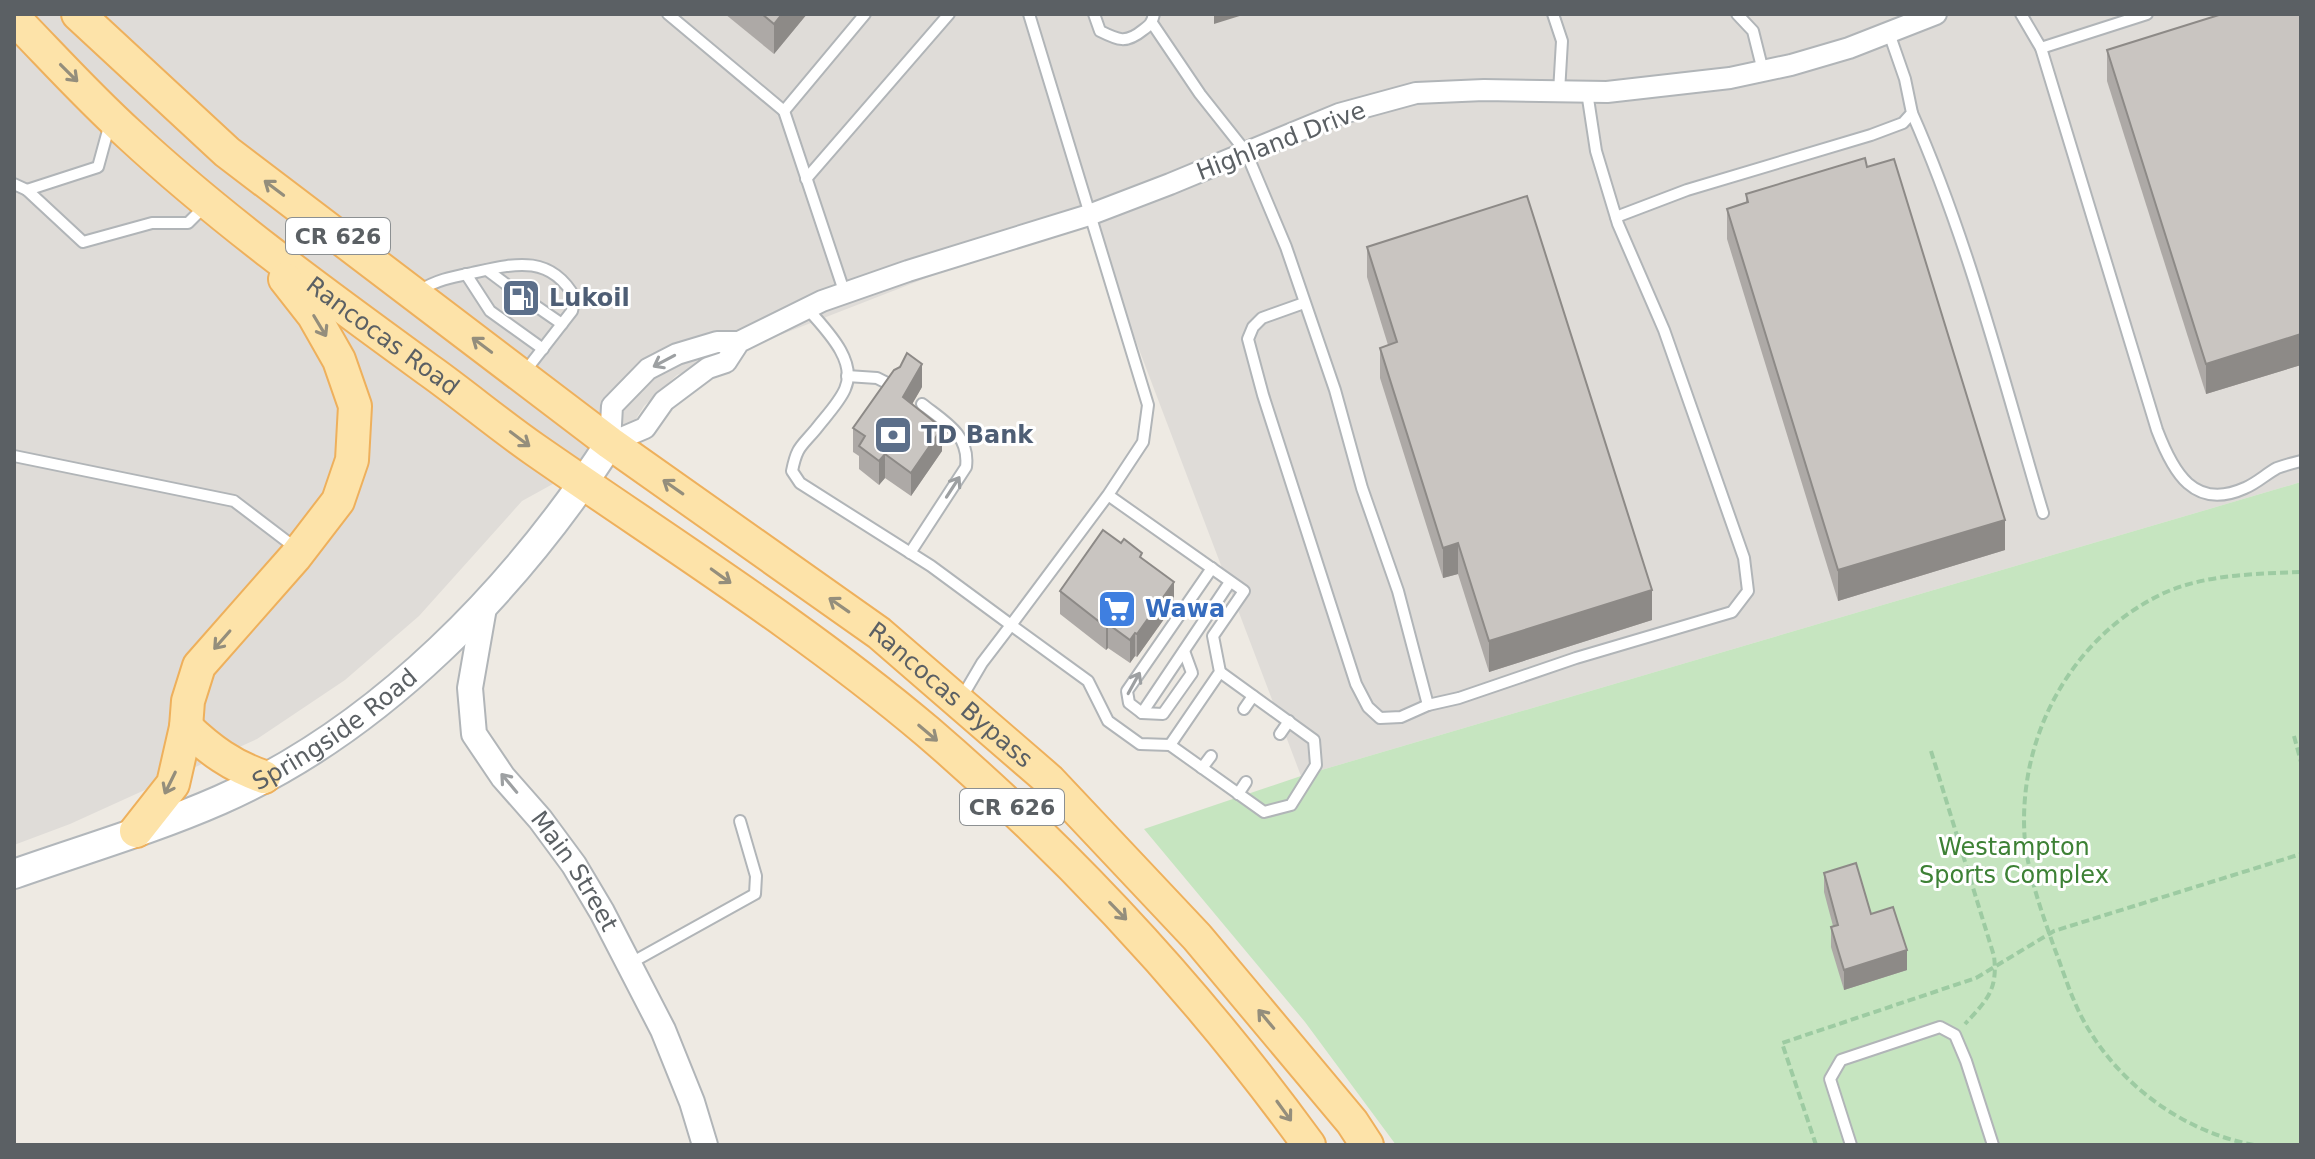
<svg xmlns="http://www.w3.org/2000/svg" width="2315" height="1159" font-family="'DejaVu Sans',sans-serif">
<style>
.industrial{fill:#dfdcd8}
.green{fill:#c6e5c0}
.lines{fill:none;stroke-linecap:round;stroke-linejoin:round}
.service-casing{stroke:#b1b5b8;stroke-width:14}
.minor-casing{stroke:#b1b5b8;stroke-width:24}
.tertiary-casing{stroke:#b1b5b8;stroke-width:28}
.secondary-casing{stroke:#b2b7bb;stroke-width:32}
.primary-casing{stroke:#eeb05c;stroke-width:36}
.path{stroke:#9dcba2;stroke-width:4;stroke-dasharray:8 4;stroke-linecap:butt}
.service{stroke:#fff;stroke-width:10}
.minor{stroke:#fff;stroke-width:20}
.tertiary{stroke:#fff;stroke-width:24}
.secondary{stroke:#fff;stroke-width:28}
.primary{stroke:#fde3a9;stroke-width:32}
.wall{fill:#ada9a6}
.shaded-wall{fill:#8d8a87}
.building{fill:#c9c5c1;stroke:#8d8a87;stroke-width:2}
.oneway{stroke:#948e7c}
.oneway2{stroke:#9da0a2}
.labels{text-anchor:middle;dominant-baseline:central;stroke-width:6;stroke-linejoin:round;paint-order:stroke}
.shield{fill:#fff;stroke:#8c9092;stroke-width:2}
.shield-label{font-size:22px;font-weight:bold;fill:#5b6064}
.street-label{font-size:24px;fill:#5b6064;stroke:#fff}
.service-label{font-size:24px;font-weight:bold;fill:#4e5e75;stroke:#fff;text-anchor:start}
.shop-label{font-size:24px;font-weight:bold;fill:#366cbe;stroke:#fff;text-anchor:start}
.park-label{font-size:24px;fill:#3d8135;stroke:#fff}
</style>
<rect width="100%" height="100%" fill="#eeeae3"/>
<path class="industrial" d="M14,14H2301V482L1301,776L1088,215L677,375L644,406L618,448L522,501L419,616L345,680L257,739L70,824L14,845Z"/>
<path class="green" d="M2301,482V1145H1396L1305,1022L1144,829L1301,776Z"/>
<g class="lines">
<g class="service-casing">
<g id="service">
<path d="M668,14L784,111L865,14"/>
<path d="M1029,14L1148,405L1143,442L1108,495L1244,591L1213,636L1220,672L1170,745L1140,744L1108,721L1088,681L1011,625L1108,495"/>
<path d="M1094,14L1100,31C1118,40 1126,44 1143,30C1150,25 1152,23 1154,14"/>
<path d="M1553,14L1562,41L1559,92"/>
<path d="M1737,14L1753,31L1763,71"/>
<path d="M2021,14L2041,48L2157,430C2173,472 2194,511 2245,488C2257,483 2266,474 2277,468C2285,465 2293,463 2301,461"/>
<path d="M1152,23L1200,94L1246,152L1286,247L1335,390L1362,488L1398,591L1428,705L1459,698L1576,658L1732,612L1748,591L1744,558L1664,330L1618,224L1596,151L1587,92"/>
<path d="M2041,48L2147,14"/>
<path d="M784,111L845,294"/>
<path d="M1912,113C1969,242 2003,379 2043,513"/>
<path d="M110,123L98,167L27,190L83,242L152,223H188L205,206"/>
<path d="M806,179L949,14"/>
<path d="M14,184L27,190"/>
<path d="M1616,217L1687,190L1871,135L1903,123L1912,113L1905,79L1889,33"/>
<path d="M487,270L507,285"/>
<path d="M466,274L490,311L543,349"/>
<path d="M419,291C436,280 452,277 472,273C513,264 550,253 575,298L572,311L523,374"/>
<path d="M1304,303L1262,318L1253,327L1248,339L1263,395L1356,684L1368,707L1380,718L1401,717L1428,705"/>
<path d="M533,304L562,324"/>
<path d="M807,308C824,328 858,360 845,389C839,403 825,417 816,429C801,447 797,446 792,471L800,483L931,566L1011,625L982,663L962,697"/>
<path d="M847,376L877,378L893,386"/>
<path d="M14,456L234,501L297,549"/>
<path d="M910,553L966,467C970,435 945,422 922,404"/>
<path d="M1184,651L1192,673L1163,714L1142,713L1129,703L1127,691L1212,568"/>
<path d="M1244,709L1253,696"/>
<path d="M1142,713L1230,582"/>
<path d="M1280,734L1289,721"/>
<path d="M1170,745L1264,812L1291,805L1316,765L1314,740L1220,672"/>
<path d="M1202,768L1211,756"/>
<path d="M1238,794L1246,782"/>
<path d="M629,964L755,894L756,876L740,821"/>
<path d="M1851,1145L1830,1079L1841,1060L1940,1027L1955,1035L1966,1061L1993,1145"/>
</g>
</g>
<g class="minor-casing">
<path id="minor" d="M739,342L726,362L708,368L664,401L645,428L610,443L612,406L648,369L677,354L717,342H739L822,301L908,271L1089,215L1170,184L1339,114L1416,93L1484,90L1607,92L1730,78L1791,65L1849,48L1936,14"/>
</g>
<g class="tertiary-casing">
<g id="tertiary">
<path id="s1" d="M485,602L470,688L474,734L503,777L540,819L574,865L602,912L663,1030L692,1102L705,1145"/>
</g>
</g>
<g class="secondary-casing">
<g id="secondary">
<path id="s2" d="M14,874C82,850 154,829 220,800C381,729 516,588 610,443"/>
</g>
</g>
<g class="primary-casing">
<g id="primary">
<path id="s3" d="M78,14L227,152L610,443L879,633L1049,780L1197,937L1352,1122L1367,1145"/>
<path id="s4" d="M14,18C52,57 89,98 130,135C223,221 327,296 430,371C465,396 498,424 534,449C666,541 804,627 928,732C1071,855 1198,992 1309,1145"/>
<path d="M186,727C210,750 232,766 264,777"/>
<path d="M136,831L173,784L186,727L188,701L199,666L295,557L338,501L352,460L355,406L339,360L314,316L285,279"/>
</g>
</g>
<g class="path">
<path d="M2294,736L2301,762"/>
<path d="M1931,751L1994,956C1998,990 1987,1000 1965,1024"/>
<path d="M1816,1145L1782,1043L1976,978L2054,931L2301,854"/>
<path d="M2254,1145C2184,1132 2121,1086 2086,1025C2072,1001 2064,973 2054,947C2042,913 2029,877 2025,842C2016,740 2070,637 2164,593C2207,574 2255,574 2301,572"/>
</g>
<use href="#service" class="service"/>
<use href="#minor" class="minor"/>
<use href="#tertiary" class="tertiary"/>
<use href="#secondary" class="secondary"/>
<use href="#primary" class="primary"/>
</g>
<g class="wall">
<path d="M725,14H807L774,54Z"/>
<path d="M2301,14V365L2206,394L2107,81V50Z"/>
<path d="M1746,194L2005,550L1838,601L1727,239V209L1746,203Z"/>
<path d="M1367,247L1652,620L1489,672L1458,574L1443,578L1380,378V348L1388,345L1367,277Z"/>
<path d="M922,387L912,404L942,451L911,496L885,478L879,485L859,469V456L853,452V428Z"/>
<path d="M1142,559L1174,605L1137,657L1135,656L1130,663L1108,648L1106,650L1060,614V591Z"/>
<path d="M1824,873L1871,914L1907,970L1844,990L1831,947V927L1833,926L1824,892Z"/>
</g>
<g class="shaded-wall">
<path d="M782,14H807L774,54V24Z"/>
<path d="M1214,14H1246L1214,24Z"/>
<path d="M2301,334V365L2206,394V364Z"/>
<path d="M922,364V387L903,420V397Z"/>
<path d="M942,428V451L911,496V473Z"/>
<path d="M885,454V478L879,485V461Z"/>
<path d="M2005,520V550L1838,601V570Z"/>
<path d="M1458,543V574L1443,578V548Z"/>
<path d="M1174,582V605L1137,657V634Z"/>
<path d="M1652,590V620L1489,672V641Z"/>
<path d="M1108,624V648L1106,650V627Z"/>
<path d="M1135,633V656L1130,663V640Z"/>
<path d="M1907,950V970L1844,990V970Z"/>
</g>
<g class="building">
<path d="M762,14H782L774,24Z"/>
<path d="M2222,14H2301V334L2206,364L2107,50Z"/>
<path d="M1865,158L1867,167L1894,159L2005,520L1838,570L1727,209L1748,202L1746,194Z"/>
<path d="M1527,196L1652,590L1489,641L1458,543L1443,548L1380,348L1397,342L1367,247Z"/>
<path d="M907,353L922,364L903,397L942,428L911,473L885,454L879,461L859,446L865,436L853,428L894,370L900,367Z"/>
<path d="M1103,530L1121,543L1124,539L1142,553L1140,557L1174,582L1137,634L1135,633L1130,640L1108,624L1106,627L1060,591Z"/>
<path d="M1856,863L1871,914L1893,907L1907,950L1844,970L1831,927L1838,925L1824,873Z"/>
</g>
<defs><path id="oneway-shaft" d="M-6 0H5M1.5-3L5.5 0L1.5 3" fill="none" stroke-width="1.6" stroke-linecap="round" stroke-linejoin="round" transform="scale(2)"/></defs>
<g class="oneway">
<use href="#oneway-shaft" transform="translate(69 73) rotate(45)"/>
<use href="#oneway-shaft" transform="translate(274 188) rotate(-143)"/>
<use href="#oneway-shaft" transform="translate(320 326) rotate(59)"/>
<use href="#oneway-shaft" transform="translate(482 345) rotate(-143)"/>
<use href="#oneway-shaft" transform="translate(520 439) rotate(37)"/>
<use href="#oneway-shaft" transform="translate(673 487) rotate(-145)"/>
<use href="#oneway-shaft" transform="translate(721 576) rotate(36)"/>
<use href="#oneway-shaft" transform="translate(839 605) rotate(-145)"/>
<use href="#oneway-shaft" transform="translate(222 640) rotate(131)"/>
<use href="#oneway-shaft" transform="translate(928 733) rotate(40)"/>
<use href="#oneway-shaft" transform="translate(170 783) rotate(116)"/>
<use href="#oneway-shaft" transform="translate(1118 911) rotate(46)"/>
<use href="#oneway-shaft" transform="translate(1266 1019) rotate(-130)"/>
<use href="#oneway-shaft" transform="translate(1284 1111) rotate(54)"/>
</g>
<g class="oneway2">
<use href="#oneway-shaft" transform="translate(664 361) rotate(152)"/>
<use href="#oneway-shaft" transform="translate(953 487) rotate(-57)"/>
<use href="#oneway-shaft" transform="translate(1134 683) rotate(-61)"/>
<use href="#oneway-shaft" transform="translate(509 783) rotate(-130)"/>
</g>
<defs>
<g id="fuel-square" transform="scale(2)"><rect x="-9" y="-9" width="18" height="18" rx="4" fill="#5c6f8a" stroke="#fff"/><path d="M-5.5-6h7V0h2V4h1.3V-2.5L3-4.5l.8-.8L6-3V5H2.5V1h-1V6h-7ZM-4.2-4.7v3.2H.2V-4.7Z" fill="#fff"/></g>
<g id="bank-square" transform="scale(2)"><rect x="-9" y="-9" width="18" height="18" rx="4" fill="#5c6f8a" stroke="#fff"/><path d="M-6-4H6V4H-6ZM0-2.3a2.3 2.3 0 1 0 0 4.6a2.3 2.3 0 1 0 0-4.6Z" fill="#fff"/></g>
<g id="supermarket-square" transform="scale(2)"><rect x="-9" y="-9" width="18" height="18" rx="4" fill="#3f7fe0" stroke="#fff"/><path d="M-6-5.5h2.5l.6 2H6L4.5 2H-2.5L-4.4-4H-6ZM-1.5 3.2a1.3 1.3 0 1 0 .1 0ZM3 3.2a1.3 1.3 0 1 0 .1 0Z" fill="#fff"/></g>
</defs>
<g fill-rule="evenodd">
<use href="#fuel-square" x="521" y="298"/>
<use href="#bank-square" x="893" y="435"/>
<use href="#supermarket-square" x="1117" y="609"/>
</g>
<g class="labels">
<g class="shield">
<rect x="286" y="218" width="104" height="36" rx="6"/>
<rect x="960" y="789" width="104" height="36" rx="6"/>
</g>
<g class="shield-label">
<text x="338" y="236">CR 626</text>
<text x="1012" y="807">CR 626</text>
</g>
<g class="street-label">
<text transform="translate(1281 141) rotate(-21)">Highland Drive</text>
<text stroke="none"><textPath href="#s4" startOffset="488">Rancocas Road</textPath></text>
<text stroke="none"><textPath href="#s3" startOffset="1108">Rancocas Bypass</textPath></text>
<text stroke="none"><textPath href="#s2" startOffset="354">Springside Road</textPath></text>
<text stroke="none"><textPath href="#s1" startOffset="304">Main Street</textPath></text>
</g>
<g class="service-label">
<text x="549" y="298">Lukoil</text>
<text x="921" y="435">TD Bank</text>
</g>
<g class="shop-label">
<text x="1145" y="609">Wawa</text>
</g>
<g class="park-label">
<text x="2014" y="847">Westampton<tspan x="2014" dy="28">Sports Complex</tspan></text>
</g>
</g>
<rect width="2315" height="1159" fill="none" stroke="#5b6064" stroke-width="32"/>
</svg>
